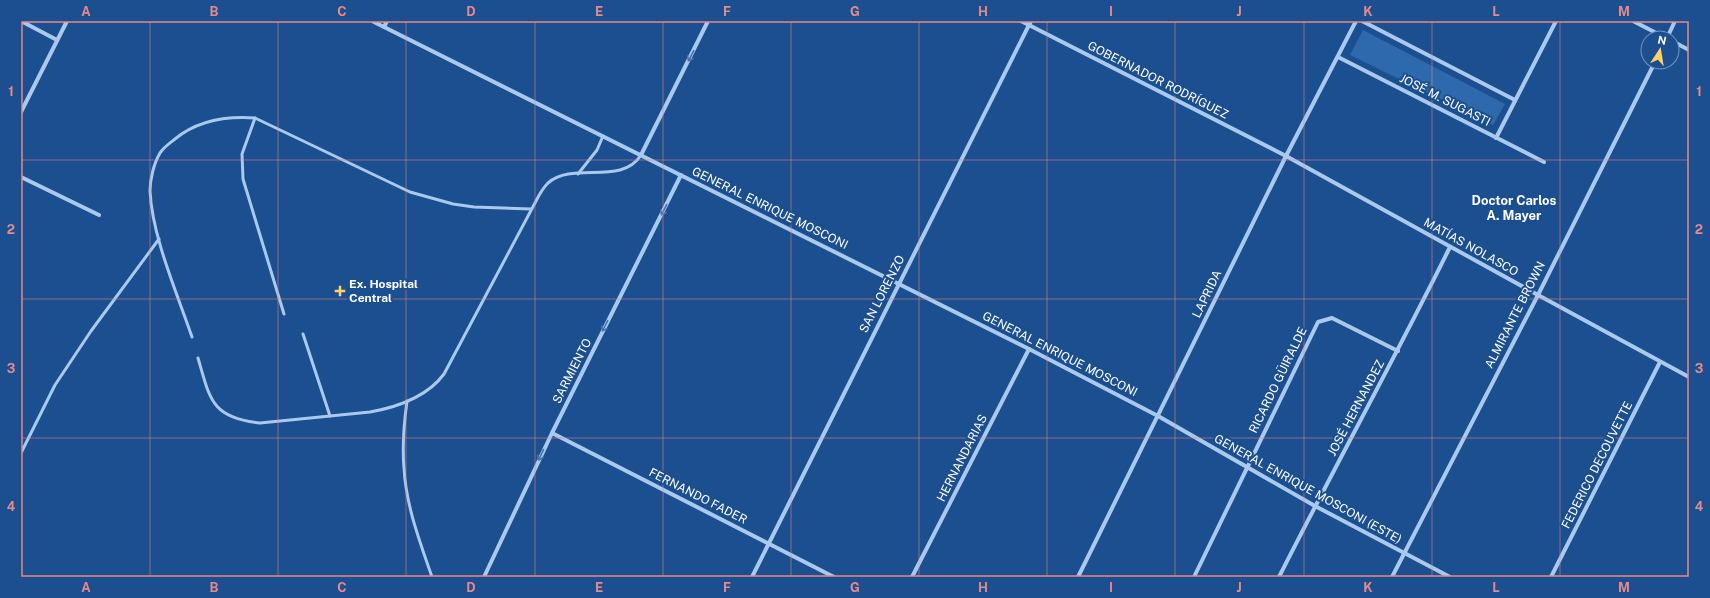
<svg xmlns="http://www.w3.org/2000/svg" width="1710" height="598" font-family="'Public Sans',sans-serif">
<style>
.green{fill:#2e69ad}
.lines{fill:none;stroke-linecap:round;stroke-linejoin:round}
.service{stroke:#a9c9ee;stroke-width:3}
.minor{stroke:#a9c9ee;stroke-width:4}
.oneway{stroke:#4674ac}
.grid{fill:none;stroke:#e88989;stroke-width:1;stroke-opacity:0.55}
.poi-dot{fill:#ffd166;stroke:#1b4f8f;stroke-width:1.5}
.labels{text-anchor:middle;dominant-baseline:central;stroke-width:4;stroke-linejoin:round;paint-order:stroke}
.street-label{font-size:12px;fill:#fff;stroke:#1b4f8f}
.poi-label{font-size:12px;font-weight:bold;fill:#fff;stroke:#1b4f8f;text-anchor:start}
.neighbourhood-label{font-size:13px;font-weight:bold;fill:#fff;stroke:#1b4f8f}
.neatline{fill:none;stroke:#e88989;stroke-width:1.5}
.grid-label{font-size:13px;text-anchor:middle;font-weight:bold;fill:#e88989}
</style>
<rect width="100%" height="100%" fill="#1b4f8f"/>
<path class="green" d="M1363,30L1505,104L1493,125L1350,55Z"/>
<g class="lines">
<g class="service">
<path d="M255,118L242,154L243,179L284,314"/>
<path d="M578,174L597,150L603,136"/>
<path d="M303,334L330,416"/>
<path d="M192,337C177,293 152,236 150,191C150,179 154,163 160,153C164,147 170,143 175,139C198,120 227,116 255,118L410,192L453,204L474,207L531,209"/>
<path d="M198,358C210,399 211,418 260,423L370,412C398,407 427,397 444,374L536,201C539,195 543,188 548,183C573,161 622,186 641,155"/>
<path d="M407,401C404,423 402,446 404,468C406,506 420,542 432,577"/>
<path d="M21,453L55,385L91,331L159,239"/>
</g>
<g class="minor">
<path d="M21,21L57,40"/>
<path d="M372,21L1029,349L1158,416L1315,506L1450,577"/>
<path d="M1021,21L1286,156L1538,295L1689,377"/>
<path d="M1362,21L1515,100"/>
<path d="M1633,21L1666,38"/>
<path d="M384,27L387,21"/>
<path d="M1667,38L1675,21"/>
<path d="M1672,41L1689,50"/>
<path d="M1338,57L1544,162"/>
<path d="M21,112L67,21"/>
<path d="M1496,138L1556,21"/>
<path d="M641,155L708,21"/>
<path d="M21,177L99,215"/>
<path d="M552,433L834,577"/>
<path d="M484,577L552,433L681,175"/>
<path d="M752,577L1031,21"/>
<path d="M912,577L1029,349"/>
<path d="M1078,577L1286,156L1356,21"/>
<path d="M1194,577L1318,322L1332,318L1398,351"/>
<path d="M1279,577C1335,466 1395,358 1450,247"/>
<path d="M1392,577L1538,295L1655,62"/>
<path d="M1551,577L1660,362"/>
</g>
</g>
<defs><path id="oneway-shaft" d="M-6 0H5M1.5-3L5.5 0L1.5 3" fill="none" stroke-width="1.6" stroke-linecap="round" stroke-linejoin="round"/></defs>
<g class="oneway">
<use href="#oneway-shaft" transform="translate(691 56) rotate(117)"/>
<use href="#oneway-shaft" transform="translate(664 210) rotate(117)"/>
<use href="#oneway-shaft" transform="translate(605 326) rotate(117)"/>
<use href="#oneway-shaft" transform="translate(541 455) rotate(115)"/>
</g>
<path class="grid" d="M150,21V577M278,21V577M406,21V577M535,21V577M663,21V577M791,21V577M919,21V577M1047,21V577M1175,21V577M1304,21V577M1432,21V577M1560,21V577M21,160H1689M21,299H1689M21,438H1689"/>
<path class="poi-dot" d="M338 285h4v4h4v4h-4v4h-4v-4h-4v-4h4z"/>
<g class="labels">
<g class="street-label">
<text transform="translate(1158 80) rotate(27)">GOBERNADOR RODRÍGUEZ</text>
<text transform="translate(1445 100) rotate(27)">JOSÉ M. SUGASTI</text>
<text transform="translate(770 208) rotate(26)">GENERAL ENRIQUE MOSCONI</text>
<text transform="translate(1471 247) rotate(29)">MATÍAS NOLASCO</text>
<text transform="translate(882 294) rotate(-63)">SAN LORENZO</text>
<text transform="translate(1207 294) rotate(-64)">LAPRIDA</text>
<text transform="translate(1515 315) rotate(-63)">ALMIRANTE BROWN</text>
<text transform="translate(1060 354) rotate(27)">GENERAL ENRIQUE MOSCONI</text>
<text transform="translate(572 371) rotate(-63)">SARMIENTO</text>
<text transform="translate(1278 380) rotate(-64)">RICARDO GÜIRALDE</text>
<text transform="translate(1356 408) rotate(-62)">JOSÉ HERNANDEZ</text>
<text transform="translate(962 458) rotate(-63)">HERNANDARIAS</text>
<text transform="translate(1597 465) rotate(-63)">FEDERICO DECOUVETTE</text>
<text transform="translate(1308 489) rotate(29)">GENERAL ENRIQUE MOSCONI (ESTE)</text>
<text transform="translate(698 496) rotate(27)">FERNANDO FADER</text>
</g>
<g class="poi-label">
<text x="349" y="284">Ex. Hospital<tspan x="349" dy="14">Central</tspan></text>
</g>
<g class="neighbourhood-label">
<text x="1514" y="200">Doctor Carlos<tspan x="1514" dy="15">A. Mayer</tspan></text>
</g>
</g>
<rect width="1710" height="598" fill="none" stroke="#1b4f8f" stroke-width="44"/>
<g transform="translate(1660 50) rotate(12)"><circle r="19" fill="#1b4f8f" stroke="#7695bc"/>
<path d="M0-3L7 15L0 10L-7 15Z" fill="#ffd166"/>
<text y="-6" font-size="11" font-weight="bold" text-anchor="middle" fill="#ffffff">N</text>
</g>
<rect x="22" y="22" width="1666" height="554" class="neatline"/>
<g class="grid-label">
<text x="86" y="16">A</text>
<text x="214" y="16">B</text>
<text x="342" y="16">C</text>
<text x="471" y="16">D</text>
<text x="599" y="16">E</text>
<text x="727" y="16">F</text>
<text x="855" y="16">G</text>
<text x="983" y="16">H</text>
<text x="1111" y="16">I</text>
<text x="1239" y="16">J</text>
<text x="1368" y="16">K</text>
<text x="1496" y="16">L</text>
<text x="1624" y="16">M</text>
<text x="11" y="96">1</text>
<text x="1699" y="96">1</text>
<text x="11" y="234">2</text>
<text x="1699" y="234">2</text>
<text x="11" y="373">3</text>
<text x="1699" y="373">3</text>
<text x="11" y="511">4</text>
<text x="1699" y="511">4</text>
<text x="86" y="592">A</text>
<text x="214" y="592">B</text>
<text x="342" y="592">C</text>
<text x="471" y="592">D</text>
<text x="599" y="592">E</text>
<text x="727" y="592">F</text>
<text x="855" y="592">G</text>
<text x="983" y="592">H</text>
<text x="1111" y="592">I</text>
<text x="1239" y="592">J</text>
<text x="1368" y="592">K</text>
<text x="1496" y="592">L</text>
<text x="1624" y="592">M</text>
</g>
</svg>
